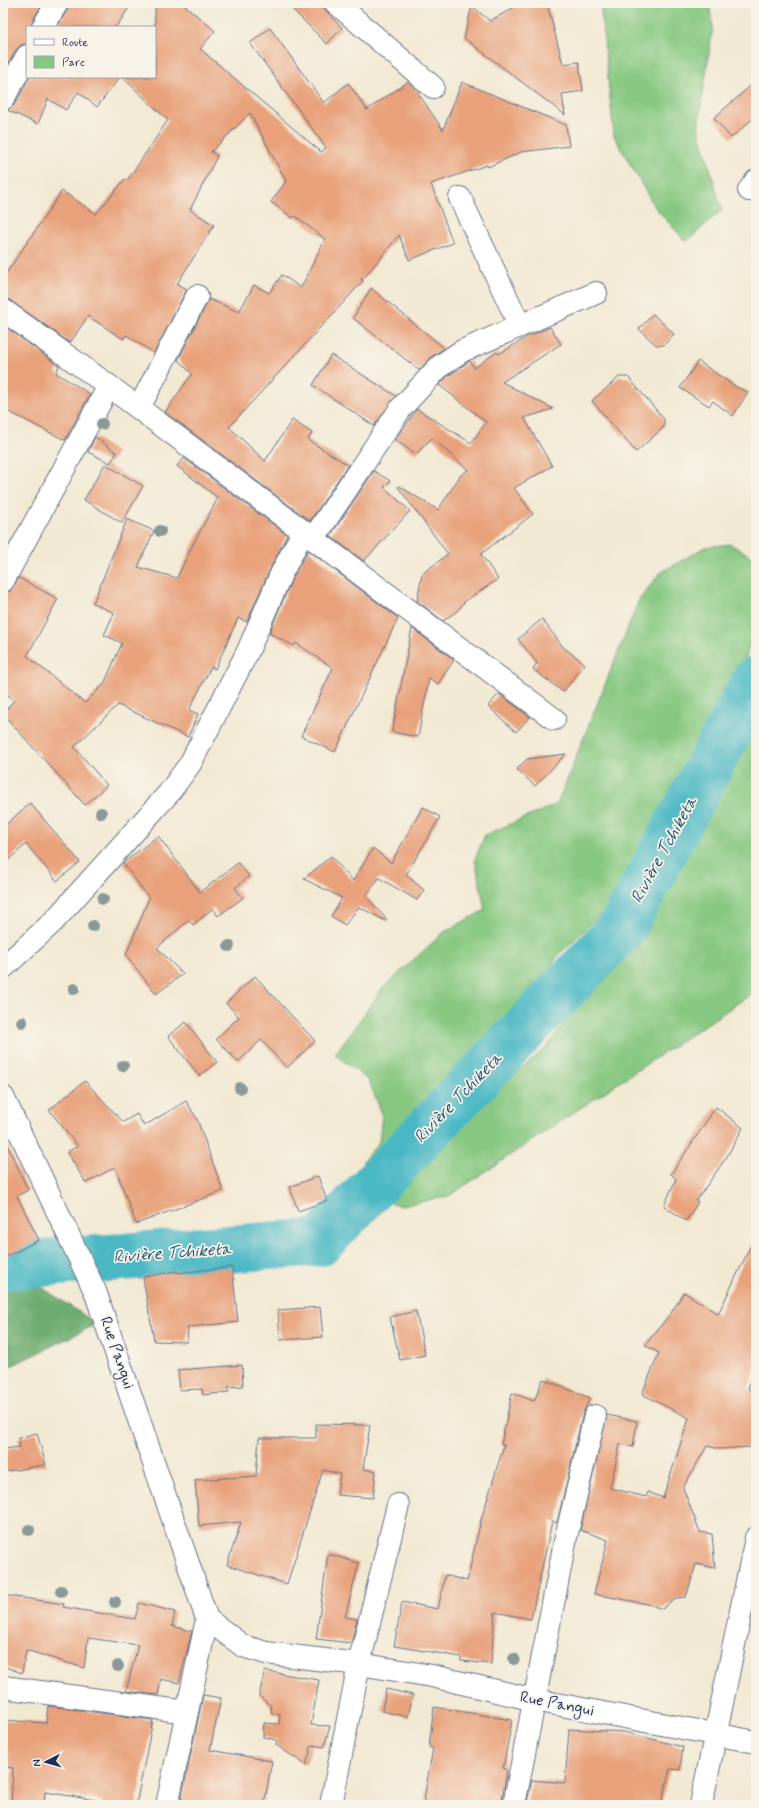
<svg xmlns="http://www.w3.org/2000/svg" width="759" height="1808" font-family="Mynerve,sans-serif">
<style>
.green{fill:#87c881;stroke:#517c70}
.forest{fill:#6dac6f;stroke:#446e66}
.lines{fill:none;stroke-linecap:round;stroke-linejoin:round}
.river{stroke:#4ab8c4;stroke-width:48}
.building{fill:#e8a17a}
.minor-casing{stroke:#667087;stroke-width:24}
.minor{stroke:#fff;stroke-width:22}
.tree{fill:#8b9898}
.labels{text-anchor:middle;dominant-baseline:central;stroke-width:3.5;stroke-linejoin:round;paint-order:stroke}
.street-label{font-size:16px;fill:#1b2f5e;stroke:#f7f3e8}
.water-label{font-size:17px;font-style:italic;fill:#29587d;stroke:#f7f3e8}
</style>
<rect width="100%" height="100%" fill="#f7f3e8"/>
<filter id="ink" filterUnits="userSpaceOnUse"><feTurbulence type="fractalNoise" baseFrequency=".025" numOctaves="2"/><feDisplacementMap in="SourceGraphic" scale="8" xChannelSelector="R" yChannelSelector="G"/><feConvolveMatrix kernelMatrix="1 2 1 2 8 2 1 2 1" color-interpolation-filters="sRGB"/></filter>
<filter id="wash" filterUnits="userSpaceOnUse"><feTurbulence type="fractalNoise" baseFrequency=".012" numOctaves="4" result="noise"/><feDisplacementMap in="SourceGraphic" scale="16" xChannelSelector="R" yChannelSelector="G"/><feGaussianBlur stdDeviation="0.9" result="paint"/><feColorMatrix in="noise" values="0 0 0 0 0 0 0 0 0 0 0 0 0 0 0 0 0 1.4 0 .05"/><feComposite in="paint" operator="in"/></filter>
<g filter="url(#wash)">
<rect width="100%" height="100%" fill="#f2e9d3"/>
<g class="green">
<path d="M600,3H709L713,27L698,126L722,210L686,242L654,206L614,136Z"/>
<path d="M730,544L751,556L756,576V624L742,671L624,893L558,955L514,1029L386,1151L362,1162L379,1142L382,1114L369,1081L335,1054L383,988L444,932L485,910L475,859L485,835L557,804L639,600L660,573L705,547Z"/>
<path d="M756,727V991L449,1196L401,1206L384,1200L438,1138L545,1049L599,979L639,945Z"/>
</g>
<path class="forest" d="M3,1279L43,1288L97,1324L3,1370Z"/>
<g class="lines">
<path class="river" d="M3,1266L320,1242L622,928L756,680"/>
</g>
<g id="blocks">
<g class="building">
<path d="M10,3H43L32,21L31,27H27V44L21,45L16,50L3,73V12Z"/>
<path d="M69,3H132L116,27H57L68,9Z"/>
<path d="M155,3H182L215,31L200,49L321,152L326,148L250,43L270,28L324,103L348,83L367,110L408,82L414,87L443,130L462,82L566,125L569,146L521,152L488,167L487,165L431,184L453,243L409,260L399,235L365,277L361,279L363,281L229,427L265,461L292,420L312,433L308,440L348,465L310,521L165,412L192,374L178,360L209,299L239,312L254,285L269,293L282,275L301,288L325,239L295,216L293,218L271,202L286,181L250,113L211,152L217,156L190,210L214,225L177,284L187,289L154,353L126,335L123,339L88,316L70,343L10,300L3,298V278L62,191L96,214L125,179L127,181L168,120L122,77H155Z"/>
<path d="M286,3H319L342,28L327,44Z"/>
<path d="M522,3H547L563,64L579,62L583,91L562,94L565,115L464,38L472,6L490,21Z"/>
<path d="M30,77H120L97,107L78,92L66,110L48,99L38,124L7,110L14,105Z"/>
<path d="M756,81V116L731,138L714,118Z"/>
<path d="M371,288L444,348L431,357L419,370L353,318Z"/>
<path d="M653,314L674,334L664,345H656L639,329Z"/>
<path d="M3,325L59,366L56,373L90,394L65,440L3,409Z"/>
<path d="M550,327L561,344L502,382L553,409L524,418L552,466L514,488L533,514L481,554L498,579L464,602L457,611L443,621L417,601L422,574L448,554L398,487L399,486L438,510L460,476L468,470L432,438L416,454L395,440L417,409L471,443L486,422L439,385L448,376L468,362L470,361L474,368L497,352L499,354L527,337Z"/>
<path d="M331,355L396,396L374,426L313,385Z"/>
<path d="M698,361L736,387L748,392L733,416L713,401L709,406L680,388Z"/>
<path d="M619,377H628L664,419V427L636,452L592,401Z"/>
<path d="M95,437L117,453L110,463L88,452Z"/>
<path d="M184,458L287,535L270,569L247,622L238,618L215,669L211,667L189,710L198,714L188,737L118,705L74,747L107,785L85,805L3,714L14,700L3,691V593L10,591L19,578L58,599L27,656L85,703L104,684L122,643L104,635L114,613L93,603L127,519L154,531L138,567L177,578L193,544L218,498L177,466Z"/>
<path d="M105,464L143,486L122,523L84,500Z"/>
<path d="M374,471L390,481L384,487L410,511L364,561L330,536Z"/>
<path d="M308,550L398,618L335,752L301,736L333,668L296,643L294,646L269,633L292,579Z"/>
<path d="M542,619L563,647L585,664L563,692L533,669L537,663L518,639Z"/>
<path d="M412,628L454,660L438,684L429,678L418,737L392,732Z"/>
<path d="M499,694L530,717L516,732L488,706Z"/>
<path d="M566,754L535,786L517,769L527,759Z"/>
<path d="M30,803L80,862L57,881L26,844L3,865V827Z"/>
<path d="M423,807L440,817L406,875L424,890L417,900L379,878L366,896L387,920L386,921L359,907L345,925L331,916L342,898L304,879L331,856L353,881L373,848L391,863Z"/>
<path d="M158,836L200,892L238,863L249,876L235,888L243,898L218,916L213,908L193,925L189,920L157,948L183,974L156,994L126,955L149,898L123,863Z"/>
<path d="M255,976L315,1041L287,1068L261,1040L238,1062L216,1039L239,1017L226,1003Z"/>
<path d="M186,1022L217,1062L199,1076L168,1036Z"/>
<path d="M85,1081L123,1122L137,1114L144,1126L186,1101L197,1119L223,1191L136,1224L115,1167L86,1183L67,1152L78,1146L49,1110Z"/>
<path d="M716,1107L743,1128L726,1158L696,1201L698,1202L686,1221L664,1206L676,1179L671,1174Z"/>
<path d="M3,1136L28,1190L17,1196L39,1240L3,1258Z"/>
<path d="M318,1176L327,1201L298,1211L290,1187Z"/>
<path d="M756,1235V1366L748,1389L756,1393V1428L751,1447L720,1449L707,1446L683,1488L700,1532L712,1534L715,1568L696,1564L686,1597L677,1598L662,1609L648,1604L594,1594L608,1540L580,1530L607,1415L637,1421L633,1447L620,1444L610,1488L646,1497L648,1492L663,1498L689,1418L642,1394L659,1353L645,1345L671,1313L684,1292L718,1314Z"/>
<path d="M232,1267L238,1322L188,1327L187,1342L154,1341L143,1277L177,1271V1273Z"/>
<path d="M320,1307L323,1337L280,1340L278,1310Z"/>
<path d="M416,1311L425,1355L400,1360L390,1317Z"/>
<path d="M242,1365L243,1386L228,1387L229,1392L203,1395L202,1389L180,1390L178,1370Z"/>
<path d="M543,1379L590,1398L583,1413L557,1523L552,1521L531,1619L495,1612L491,1664L461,1661V1657L394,1646L402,1602L438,1609L445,1575L467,1581L481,1520L504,1445L501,1444L512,1393L534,1401Z"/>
<path d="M316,1424L370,1425L363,1469L376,1471L373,1498L337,1495L340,1474L323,1470L287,1584L227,1565L241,1522L199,1526L195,1480L256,1476L259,1438H316Z"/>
<path d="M37,1433L46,1465L3,1472V1449L20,1447L18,1438Z"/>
<path d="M328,1554L359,1563L345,1617L357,1619L351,1643L316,1639Z"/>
<path d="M3,1595L64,1604L63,1607L135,1619L139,1603L175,1612L172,1626L192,1631L179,1683L161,1679L158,1695L126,1691L138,1645L88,1638L84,1668L26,1650L22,1673L3,1666Z"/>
<path d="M265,1671L319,1680L311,1725L330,1726L324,1747L312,1745L306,1765L276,1745L277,1740L263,1737L264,1723L279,1724L280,1715L272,1713L270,1705L259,1696Z"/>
<path d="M386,1689L413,1695L408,1717L382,1711Z"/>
<path d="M203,1695L221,1698L210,1750L272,1761L264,1805H180Z"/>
<path d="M48,1706L153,1720L136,1805H102V1801L45,1792L44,1805H11L13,1768L3,1767V1720L46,1723Z"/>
<path d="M434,1707L512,1720L503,1768L507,1770L502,1800L496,1799L495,1805H423L433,1748L429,1747Z"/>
<path d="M569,1729L624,1732L683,1747L680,1770L670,1769L661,1805H569L527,1802L532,1780L565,1783Z"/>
</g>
</g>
</g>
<g filter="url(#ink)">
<use href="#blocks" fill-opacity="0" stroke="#667087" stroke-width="1"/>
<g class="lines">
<g class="minor-casing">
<g id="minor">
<path d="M336,3L433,87"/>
<path d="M43,27L57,3"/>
<path d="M3,99L27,56"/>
<path d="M749,190L756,181"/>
<path d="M460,198L520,326"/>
<path d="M3,310L109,386L554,719"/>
<path d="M139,408L197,296"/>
<path d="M313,539L401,408L440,366L462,351L596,293"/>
<path d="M3,581L109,386"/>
<path d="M3,968L53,922L168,794L190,764L248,651L281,574L303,532"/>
<path d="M3,1097L95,1291L207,1619"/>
<path d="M207,1619L243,1646L266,1653L359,1664L432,1676L535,1700L756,1742"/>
<path d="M3,1687L187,1712"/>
<path d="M167,1805L207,1619"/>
<path d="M331,1805L359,1664L398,1505"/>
<path d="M514,1805L566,1537L595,1416"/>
<path d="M701,1805L756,1538"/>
</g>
</g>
<use href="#minor" class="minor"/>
</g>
<g class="tree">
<circle cx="102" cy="424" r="6"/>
<circle cx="160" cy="531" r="6"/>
<circle cx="101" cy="813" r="6"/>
<circle cx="103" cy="899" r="6"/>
<circle cx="93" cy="926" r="6"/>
<circle cx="229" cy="946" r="6"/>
<circle cx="74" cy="989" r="6"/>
<circle cx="22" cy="1022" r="6"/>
<circle cx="123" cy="1066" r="6"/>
<circle cx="240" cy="1088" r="6"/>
<circle cx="29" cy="1530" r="6"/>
<circle cx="61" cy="1591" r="6"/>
<circle cx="115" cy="1602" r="6"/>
<circle cx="514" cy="1659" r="6"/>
<circle cx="118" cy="1666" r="6"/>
</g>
</g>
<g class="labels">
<g class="street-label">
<text transform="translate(117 1353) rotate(71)">Rue Pangui</text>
<text transform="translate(557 1704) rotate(11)">Rue Pangui</text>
</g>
<g class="water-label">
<text transform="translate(664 850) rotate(-61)">Rivière Tchiketa</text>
<text transform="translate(458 1098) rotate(-46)">Rivière Tchiketa</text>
<text transform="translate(172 1253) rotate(-4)">Rivière Tchiketa</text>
</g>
</g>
<rect width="759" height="1808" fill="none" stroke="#f7f3e8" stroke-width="16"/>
<rect x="26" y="26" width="130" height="52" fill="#f7f3e8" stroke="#9fa5b1"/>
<rect x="34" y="39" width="20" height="6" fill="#ffffff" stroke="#9fa5b1"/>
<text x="62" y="46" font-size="12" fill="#1b2f5e">Route</text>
<rect x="34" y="56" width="20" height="12" fill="#87c881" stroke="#9fa5b1"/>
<text x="62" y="66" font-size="12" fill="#1b2f5e">Parc</text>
<g transform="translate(46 1762) rotate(264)" stroke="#f7f3e8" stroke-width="3" paint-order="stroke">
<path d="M0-3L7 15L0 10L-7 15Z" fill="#1b2f5e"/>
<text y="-6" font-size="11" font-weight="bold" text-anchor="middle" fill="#1b2f5e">N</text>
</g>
</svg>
